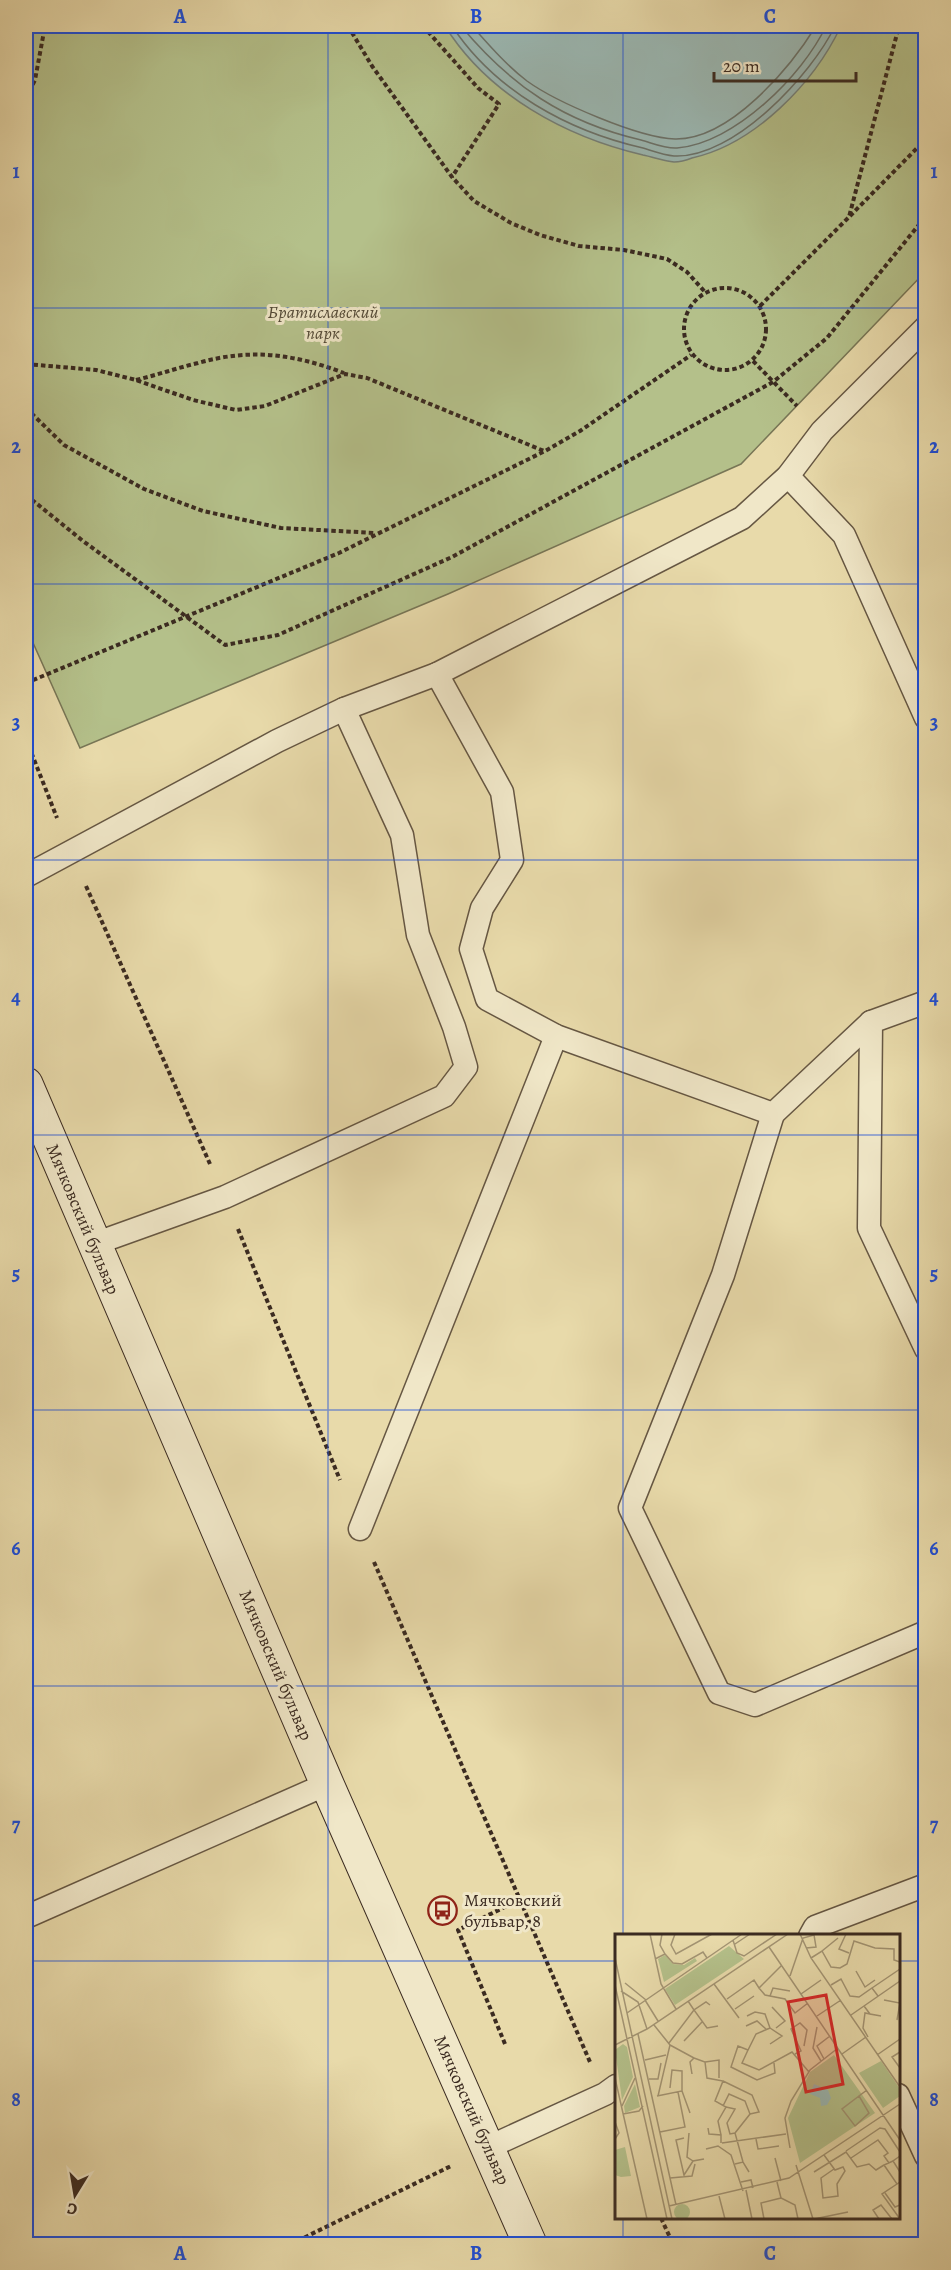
<svg xmlns="http://www.w3.org/2000/svg" width="951" height="2270" font-family="Alegreya,serif">
	<style>
		.green { fill: #b4c08a; stroke: #787656; stroke-width: 1.5 }
		.water { fill: #9bb8b3; stroke: #758079; stroke-width: 1.5 }
		.lines { fill: none; stroke-linecap: round; stroke-linejoin: round }
		.shore { stroke: #6b726a; stroke-width: 1.5 }
		.lane-casing { stroke: #665743; stroke-width: 25 }
		.secondary-casing { stroke: #3b2b21; stroke-width: 35 }
		.path { stroke: #3b2b21; stroke-width: 4; stroke-dasharray: 4.5 3; stroke-linecap: butt }
		.lane { stroke: #f0e7c8; stroke-width: 22 }
		.secondary { stroke: #f0e7c8; stroke-width: 33 }
		.grid { fill: none; stroke: #1d4ed8; stroke-width: 1.5; stroke-opacity: 0.55 }
		.labels { text-anchor: middle; stroke-width: 6; stroke-linejoin: round; paint-order: stroke }
		.park-label { font-size: 18px; font-style: italic; fill: #534936; stroke: #f0e7c8 }
		.street-label { font-size: 18px; fill: #3b2b21; stroke: #f0e7c8 }
		.poi-label { font-size: 18px; fill: #3b2b21; stroke: #f0e7c8; text-anchor: start }
		.inset-road { fill: none; stroke: #a39473; stroke-width: 1.5 }
		.view { fill: #d62828; fill-opacity: 0.15; stroke: #d62828; stroke-width: 3 }
		.inset-edge { fill: none; stroke: #3b2b21; stroke-width: 3 }
		.neatline { fill: none; stroke: #1d4ed8; stroke-width: 2 }
		.grid-label { font-size: 20px; text-anchor: middle; font-weight: bold; fill: #1d4ed8 }
	</style>
	<rect width="100%" height="100%" fill="#e8daaa"/>
	<filter id="stains"><feTurbulence type="fractalNoise" baseFrequency=".00333" numOctaves="4"/><feColorMatrix values="0 0 0 0 .2 0 0 0 0 .09 0 0 0 0 .02 0 0 0 .5 -.17"/></filter>
	<radialGradient id="worn" r=".72"><stop offset=".6" stop-color="#630" stop-opacity="0"/><stop offset="1" stop-color="#630" stop-opacity=".3"/></radialGradient>
	<path class="green" d="M 26,26 L 925,26 L 925,272 L 741,464 L 448,594 L 80,748 L 26,627 Z"/>
	<path class="water" d="M 445,26 L 841,26 C 814,83 755,144 692,158 C 687,160 680,162 674,162 C 664,161 653,157 643,155 C 566,137 488,95 445,26 Z"/>
	<g class="lines">
		<g class="shore">
			<path d="M 452,26 C 495,91 568,131 643,148 C 653,151 664,155 674,156 C 734,159 812,74 835,26"/>
			<path d="M 461,26 C 511,86 564,122 641,140 C 652,143 666,149 677,148 C 734,144 803,75 826,26"/>
			<path d="M 472,26 C 489,45 506,65 527,81 C 556,102 639,138 675,139 C 730,140 790,68 816,26"/>
		</g>
		<defs>
			<g id="lane">
				<path d="M 788,476 L 844,535 L 926,718"/>
				<path d="M 437,674 L 502,792 L 512,860 L 482,908 L 471,949 L 487,999 L 556,1036 L 773,1114 L 871,1022"/>
				<path d="M 26,876 L 277,741 L 344,709 L 437,674 L 742,518 L 788,476 L 822,431 L 926,327"/>
				<path d="M 926,1002 L 871,1022 L 869,1228 L 926,1349"/>
				<path d="M 773,1114 L 723,1275 L 630,1508 L 719,1693 L 755,1705 L 926,1632"/>
				<path d="M 94,1244 L 225,1197 L 444,1096 L 466,1067 L 454,1027 L 418,935 L 402,835 L 344,709"/>
				<path d="M 360,1529 L 556,1036"/>
				<path d="M 26,1917 L 327,1784"/>
				<path d="M 810,1936 L 815,1927 L 926,1885"/>
				<path d="M 898,2095 L 926,2156"/>
				<path d="M 489,2147 L 605,2094 L 616,2086"/>
			</g>
			<path id="secondary" d="M 26,1084 L 327,1784 L 530,2244"/>
		</defs>
		<use href="#lane" class="lane-casing"/>
		<use href="#secondary" class="secondary-casing"/>
		<g class="path">
			<path d="M 348,26 L 372,66 L 452,177 L 474,201 L 511,223 L 540,235 L 579,246 L 624,250 L 667,259 L 687,272 L 705,292"/>
			<path d="M 423,26 L 478,88 L 499,104 L 452,177"/>
			<path d="M 26,28 L 29,26"/>
			<path d="M 26,98 L 35,80 L 45,26"/>
			<path d="M 850,216 L 926,139"/>
			<circle cx="725" cy="329" r="41"/>
			<path d="M 760,306 L 849,217 L 899,26"/>
			<path d="M 753,361 L 797,406"/>
			<path d="M 26,364 L 96,370 L 136,380 L 193,400 L 236,410 L 265,406 L 345,374 L 367,378 L 544,451"/>
			<path d="M 136,380 C 157,375 177,368 198,363 C 251,348 294,354 344,373"/>
			<path d="M 26,408 L 64,445 L 144,489 L 203,511 L 281,528 L 375,533"/>
			<path d="M 26,495 L 83,541 L 225,645 L 278,635 L 452,557 L 773,382 L 827,338 L 926,216"/>
			<path d="M 26,683 L 339,553 L 545,451 L 580,431 L 691,355"/>
			<path d="M 26,739 L 57,818"/>
			<path d="M 86,886 L 210,1164"/>
			<path d="M 238,1229 L 340,1480"/>
			<path d="M 374,1562 L 590,2062"/>
			<path d="M 505,2044 L 458,1930 L 519,1900"/>
			<path d="M 661,2218 L 673,2244"/>
			<path d="M 291,2244 L 451,2166"/>
		</g>
		<use href="#lane" class="lane"/>
		<use href="#secondary" class="secondary"/>
	</g>
	<path class="grid" d="M 328,26 L 328,2244M 623,26 L 623,1936M 26,308 L 926,308M 26,584 L 926,584M 26,860 L 926,860M 26,1135 L 926,1135M 26,1410 L 926,1410M 26,1686 L 926,1686M 26,1961 L 616,1961M 898,1961 L 926,1961M 623,2218 L 623,2244"/>
	<defs>
		<symbol id="bus-ring" viewBox="-11 -11 22 22"><circle r="9.5" fill="#f0e7c8" stroke="#8f2418" stroke-width="1.5"/><path d="M-5-6H5V4H4V6H2V4H-2V6H-4V4H-5ZM-3.5-4V0h7V-4ZM-3.5 1.2v1.5H-2V1.2ZM2 1.2v1.5H3.5V1.2Z" fill="#8f2418"/></symbol>
	</defs>
	<g fill-rule="evenodd">
		<use href="#bus-ring" x="426" y="1894" width="33" height="33"/>
	</g>
	<g class="labels">
		<g class="park-label">
			<text x="323" y="318">Братиславский<tspan x="323" dy="21">парк</tspan></text>
		</g>
		<g class="street-label">
			<text transform="translate(83 1219) rotate(67)" y="6">Мячковский бульвар</text>
			<text transform="translate(276 1665) rotate(67)" y="6">Мячковский бульвар</text>
			<text transform="translate(472 2110) rotate(66)" y="6">Мячковский бульвар</text>
		</g>
		<g class="poi-label">
			<text x="464" y="1906">Мячковский<tspan x="464" dy="21">бульвар, 8</tspan></text>
		</g>
	</g>
	<g transform="translate(615 1934)">
		<rect width="285" height="285" fill="#e8daaa"/>
		<path d="M 114,12 L 129,25 L 60,71 L 50,55 ZM 50,21 L 58,30 L 69,31 L 80,24 L 82,27 L 49,48 L 43,25 ZM 8,110 L 12,113 L 18,143 L 7,166 L 0,116 ZM 219,121 L 260,179 L 185,229 L 173,184 L 195,138 ZM 266,127 L 285,155 L 285,162 L 268,174 L 244,139 ZM 20,150 L 25,173 L 10,179 L 9,172 ZM 10,213 L 16,242 L 6,243 L 0,241 L 0,216 ZM59 278a8 8 0 1 1 16 0a8 8 0 1 1-16 0Z" fill="#b4c08a"/>
		<path d="M 199,150 L 213,156 L 216,164 L 212,171 L 206,172 L 205,164 L 195,160 Z" fill="#9bb8b3"/>
		<path class="inset-road" d="M 35,0 L 46,50 L 61,75M 47,0 L 45,11 L 50,20M 60,0 L 56,11 L 61,20 L 97,0M 185,0 L 196,24 L 285,153M 231,0 L 224,15 L 234,19M 118,6 L 122,19 L 129,22 L 162,0M 120,10 L 135,0M 154,13 L 285,206M 207,17 L 223,4M 0,24 L 57,285M 196,24 L 207,17 L 216,33 L 225,34 L 232,30 L 239,7 L 260,14 L 279,15 L 279,26 L 285,28M 40,25 L 50,20 L 58,29 L 67,30 L 88,18 L 92,24M 241,37 L 250,53 L 260,46M 175,42 L 188,4 L 199,1 L 201,13 L 191,14M 10,49 L 31,66M 99,50 L 124,84M 0,51 L 52,285M 216,51 L 226,45 L 235,62 L 244,63 L 257,54 L 263,62M 144,54 L 150,61 L 170,65 L 180,79 L 193,69M 257,54 L 285,35M 6,57 L 23,68 L 32,95M 186,60 L 206,46M 155,62 L 158,54 L 175,57M 112,65 L 139,46 L 144,54 L 167,31M 30,66 L 43,87M 269,66 L 285,69 L 282,86M 95,71 L 91,68 L 79,76 L 92,94 L 103,92M 249,72 L 255,80 L 266,82M 157,73 L 170,87 L 161,94M 120,75 L 139,62M 12,79 L 127,0M 236,81 L 285,47M 132,82 L 140,78 L 150,80 L 155,94 L 141,100 L 133,116 L 123,112 L 116,133 L 142,146 L 160,139 L 159,129M 202,82 L 226,66M 39,91 L 55,111 L 43,162M 131,92 L 142,87 L 151,95M 202,93 L 198,114 L 206,127M 23,100 L 61,271M 253,103 L 248,94 L 250,79 L 255,80M 69,107 L 87,88M 54,109 L 79,76 L 73,67M 155,110 L 167,102 L 155,94M 0,111 L 32,95 L 173,0M 55,111 L 79,124 L 75,128 L 77,140M 133,116 L 127,129 L 144,136 L 177,118 L 194,138M 285,118 L 277,123 L 285,134M 180,120 L 186,117 L 176,95 L 185,89 L 192,96 L 189,112M 227,120 L 251,103M 262,121 L 285,105M 79,124 L 90,128 L 92,144 L 108,147 L 100,167 L 111,173 L 103,187 L 106,201M 209,125 L 202,112 L 215,102M 30,126 L 51,121M 90,128 L 104,126 L 104,144M 0,144 L 32,285M 34,145 L 43,145 L 46,129M 108,147 L 137,161 L 144,178 L 135,180M 67,157 L 75,179M 42,162 L 67,157 L 67,137 L 57,136 L 55,154M 244,162 L 227,175 L 240,192 L 254,179 L 244,162 L 252,156M 7,172 L 20,144M 108,172 L 114,160 L 130,167 L 135,180 L 120,199 L 128,228M 111,173 L 120,175 L 112,189 L 115,200 L 120,199M 8,180 L 24,177 L 28,172M 0,188 L 4,199 L 0,205M 93,194 L 94,200 L 106,201 L 106,209M 45,198 L 70,193 L 63,158M 74,199 L 72,223 L 78,227M 69,204 L 61,206 L 69,241 L 78,227 L 89,225M 141,205 L 143,215 L 164,212M 107,209 L 171,200M 175,214 L 170,184 L 176,167 L 195,136 L 223,114M 91,215 L 103,212 L 116,221 L 128,257M 231,217 L 265,194 L 270,195 L 285,218M 209,221 L 220,236 L 228,233 L 230,237 L 222,250 L 223,262 L 208,264 L 206,244 L 219,235M 285,222 L 278,227 L 285,238M 160,224 L 166,247M 236,224 L 263,206 L 273,219 L 269,222 L 274,229M 278,227 L 269,231 L 282,250 L 285,248M 120,230 L 128,228 L 134,238M 181,231 L 198,285M 199,238 L 231,218 L 242,233 L 254,230 L 261,236 L 269,231M 55,244 L 77,242 L 80,230M 126,248 L 136,246 L 138,254M 162,248 L 166,264 L 180,271 L 183,285M 282,250 L 267,260 L 285,285M 131,256 L 137,285M 270,259 L 280,273 L 285,271M 104,262 L 110,285M 54,272 L 174,244 L 285,170M 149,285 L 146,269 L 166,264M 199,285 L 233,278M 264,285 L 258,276 L 266,271 L 277,285"/>
		<path class="view" d="M 211,61 L 228,150 L 191,158 L 173,68 Z"/>
		<rect width="285" height="285" class="inset-edge"/>
	</g>
	<rect width="951" height="2270" fill="none" stroke="#e8daaa" stroke-width="66"/>
	<g transform="translate(75 2195) rotate(191)" stroke="#f0e7c8" stroke-width="4.5" paint-order="stroke">
	<path d="M0-4.5L10 22L0 15L-10 22Z" fill="#3b2b21"/>
	<text y="-9" font-size="16" font-weight="bold" text-anchor="middle" fill="#3b2b21">С</text>
	</g>
	<path d="M714 72v9h142v-9" fill="none" stroke="#3b2b21" stroke-width="3"/>
	<text x="723" y="72" font-size="18" fill="#3b2b21" stroke="#f0e7c8" stroke-width="4.5" paint-order="stroke">20 m</text>
	<rect x="33" y="33" width="885" height="2204" class="neatline"/>
	<g class="grid-label">
		<text x="180" y="23">A</text>
		<text x="476" y="23">B</text>
		<text x="770" y="23">C</text>
		<text x="16" y="178">1</text>
		<text x="934" y="178">1</text>
		<text x="16" y="453">2</text>
		<text x="934" y="453">2</text>
		<text x="16" y="729">3</text>
		<text x="934" y="729">3</text>
		<text x="16" y="1004">4</text>
		<text x="934" y="1004">4</text>
		<text x="16" y="1280">5</text>
		<text x="934" y="1280">5</text>
		<text x="16" y="1555">6</text>
		<text x="934" y="1555">6</text>
		<text x="16" y="1831">7</text>
		<text x="934" y="1831">7</text>
		<text x="16" y="2106">8</text>
		<text x="934" y="2106">8</text>
		<text x="180" y="2260">A</text>
		<text x="476" y="2260">B</text>
		<text x="770" y="2260">C</text>
	</g>
	<rect width="100%" height="100%" filter="url(#stains)"/>
	<rect width="100%" height="100%" fill="url(#worn)"/>
</svg>
